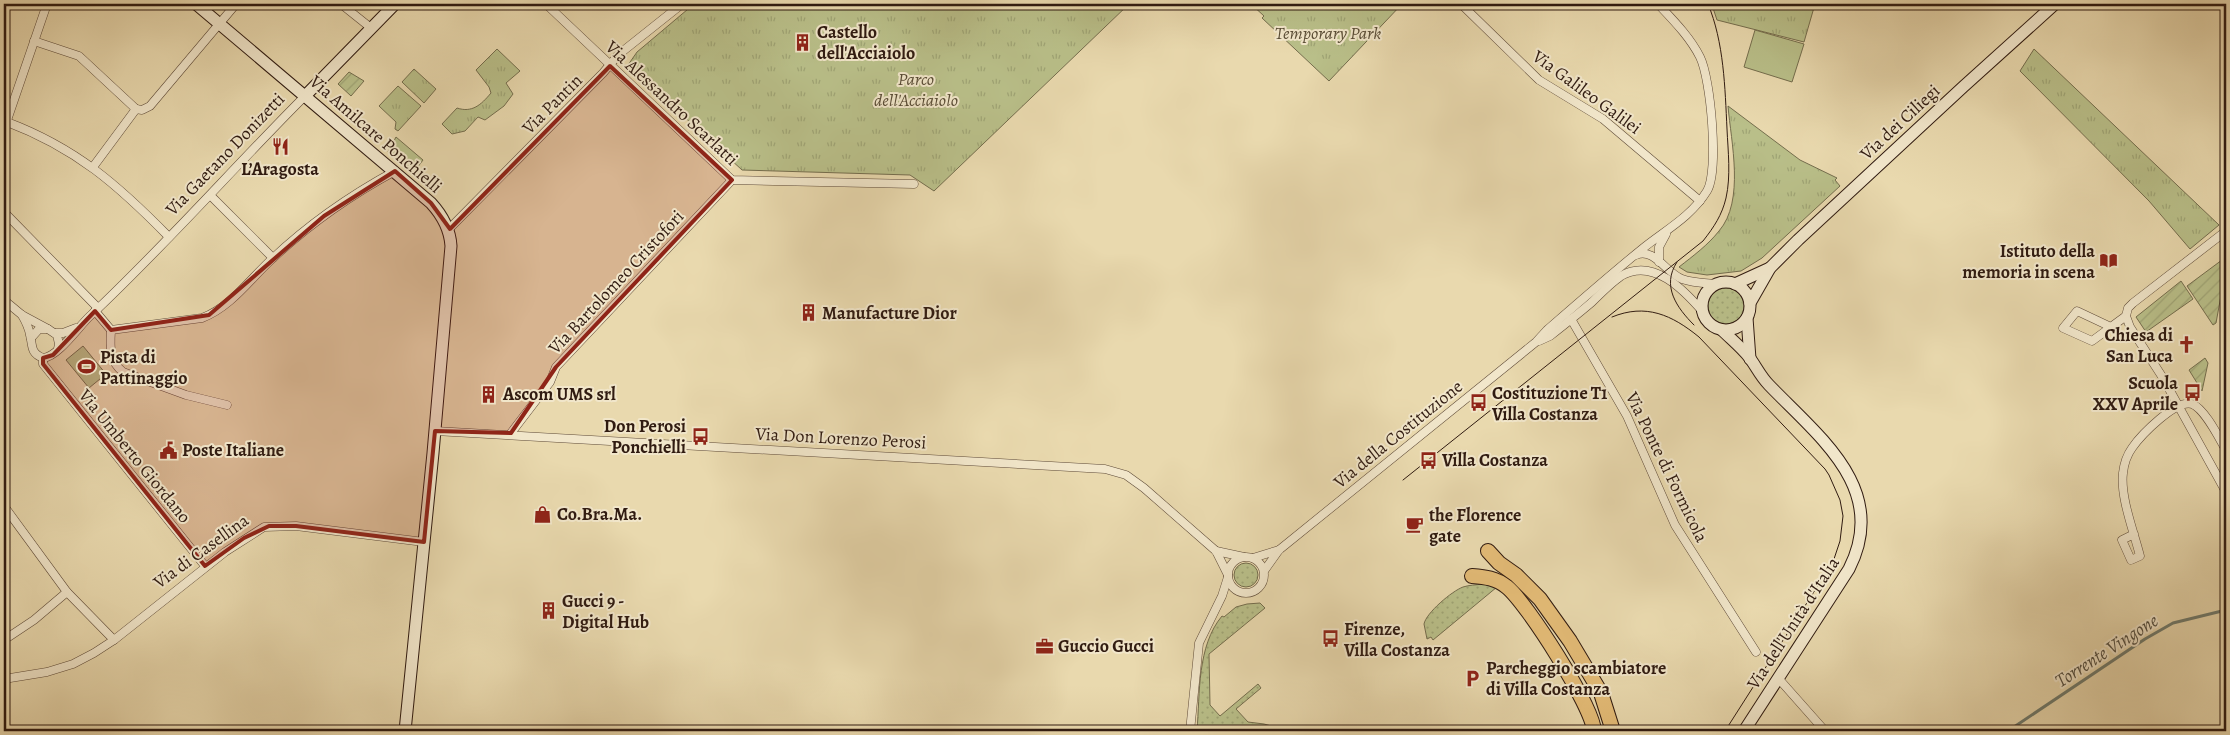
<svg xmlns="http://www.w3.org/2000/svg" width="2230" height="735" font-family="Alegreya,serif">
	<style>
		.grass { fill: url(#grass-dots); stroke: #746d4d }
		.park { fill: url(#park-tufts); stroke: #746d4d }
		.garden { fill: url(#garden-furrows); stroke: #746d4d }
		.pitch { fill: #b9bf89; stroke: #746d4d }
		.lines { fill: none; stroke-linecap: round; stroke-linejoin: round }
		.stream { stroke: #6e7a6d; stroke-width: 3 }
		.street-casing { stroke: #5e4a38; stroke-width: 9 }
		.secondary-casing { stroke: #301b11; stroke-width: 13 }
		.highway-casing { stroke: #301b11; stroke-width: 16 }
		.street { stroke: #f1e6ca; stroke-width: 8 }
		.secondary { stroke: #f1e6ca; stroke-width: 11 }
		.highway { stroke: #e4bc77; stroke-width: 14 }
		.tram { stroke: #301b11; stroke-width: 1 }
		.marked { fill: #8f2418; fill-opacity: 0.2; stroke: #8f2418; stroke-width: 4; stroke-linejoin: round }
		.labels { text-anchor: middle; stroke-width: 4; stroke-linejoin: round; paint-order: stroke }
		.poi-label { font-size: 18px; font-weight: bold; fill: #301b11; stroke: #f1e6ca; text-anchor: start }
		.park-label { font-size: 18px; font-style: italic; fill: #594c35; stroke: #f1e6ca }
		.street-label { font-size: 18px; fill: #301b11; stroke: #f1e6ca }
		.water-label { font-size: 19px; font-style: italic; fill: #4f4b3f; stroke: #f1e6ca }
	</style>
	<defs>
		<pattern id="grass-dots" width="8" height="8" patternUnits="userSpaceOnUse" patternTransform="scale(1.25)"><rect width="8" height="8" fill="#b9bf89"/><path d="M2 2h.1M6 6h.1" fill="none" stroke="#9fa475" stroke-width="1.8" stroke-linecap="round"/></pattern>
		<pattern id="park-tufts" width="24" height="20" patternUnits="userSpaceOnUse" patternTransform="scale(1.25)"><rect width="24" height="20" fill="#b9bf89"/><path d="M3 7l-1-3M5 7V3M7 7l1-3M15 17l-1-3M17 17v-4M19 17l1-3" fill="none" stroke="#9fa475"/></pattern>
		<pattern id="garden-furrows" width="10" height="10" patternUnits="userSpaceOnUse" patternTransform="scale(1.25)"><rect width="10" height="10" fill="#b9bf89"/><path d="M-1 1l2-2M0 10L10 0M9 11l2-2" fill="none" stroke="#9fa475"/></pattern>
	</defs>
	<rect width="100%" height="100%" fill="#e9d9ae"/>
	<filter id="stains"><feTurbulence type="fractalNoise" baseFrequency=".004" numOctaves="4"/><feColorMatrix values="0 0 0 0 .2 0 0 0 0 .09 0 0 0 0 .02 0 0 0 .5 -.17"/></filter>
	<radialGradient id="worn" r=".72"><stop offset=".6" stop-color="#630" stop-opacity="0"/><stop offset="1" stop-color="#630" stop-opacity=".3"/></radialGradient>
	<g class="grass">
		<circle cx="1726" cy="306" r="18"/>
		<circle cx="1246" cy="575" r="12"/>
		<path d="M 1483,584 L 1497,587 L 1433,640 L 1431,637 L 1427,639 L 1424,624 C 1426,613 1452,591 1463,587 C 1469,585 1476,585 1483,584 Z"/>
		<path d="M 1260,603 L 1265,608 L 1209,654 L 1210,705 L 1220,716 L 1258,684 L 1261,688 L 1236,709 L 1248,722 L 1264,724 L 1275,727 L 1277,725 L 1283,731 L 1197,731 C 1200,693 1197,646 1222,616 L 1224,617 L 1236,607 L 1247,604 Z"/>
	</g>
	<g class="park">
		<path d="M 694,4 L 1129,4 L 934,191 L 910,175 L 742,170 L 628,65 L 637,52 Z"/>
		<path d="M 1251,4 L 1402,4 L 1329,81 L 1262,18 L 1264,16 Z"/>
		<path d="M 1714,4 L 1815,4 L 1804,42 L 1717,20 L 1712,5 Z"/>
		<path d="M 497,49 L 520,71 L 506,83 L 513,94 L 504,106 L 485,120 L 478,117 L 465,131 L 452,134 L 442,124 L 457,108 C 472,113 481,105 491,93 L 489,87 L 476,70 Z"/>
		<path d="M 2034,49 L 2219,225 L 2190,249 L 2149,201 L 2020,71 Z"/>
		<path d="M 414,69 L 436,89 L 424,103 L 402,82 Z"/>
		<path d="M 398,86 L 421,106 L 398,131 L 395,129 L 396,122 L 379,106 Z"/>
		<path d="M 1728,106 L 1800,160 L 1837,178 L 1835,180 L 1840,186 L 1762,258 L 1741,271 L 1707,275 L 1687,272 L 1679,267 C 1693,256 1708,245 1719,231 C 1745,201 1731,142 1728,106 Z"/>
		<path d="M 396,137 L 423,160 L 414,172 L 411,171 L 388,152 Z"/>
	</g>
	<g class="garden">
		<path d="M 349,72 L 364,81 L 351,96 L 338,84 Z"/>
		<path d="M 2226,257 L 2226,268 L 2216,323 L 2213,325 L 2187,286 Z"/>
		<path d="M 2181,281 L 2193,299 L 2146,332 L 2136,317 Z"/>
		<path d="M 2205,358 L 2208,363 L 2202,391 L 2189,370 Z"/>
	</g>
	<g class="pitch">
		<path d="M 1755,30 L 1804,44 L 1792,82 L 1744,67 Z"/>
		<path d="M 83,346 L 106,374 L 89,388 L 66,360 Z"/>
	</g>
	<g class="lines">
		<path class="stream" d="M 2008,731 L 2145,639 L 2173,623 L 2226,610"/>
		<defs>
			<g id="street">
				<path d="M 341,4 L 371,28"/>
				<path d="M 546,4 L 732,180 L 914,184"/>
				<path d="M 1461,4 L 1539,80 L 1603,119 L 1700,201"/>
				<path d="M 34,41 L 79,56 L 136,109"/>
				<path d="M 136,109 L 142,110 L 150,106 L 236,4"/>
				<path d="M 7,122 C 76,148 118,185 169,237"/>
				<path d="M 4,129 L 47,4"/>
				<path d="M 93,167 L 136,109"/>
				<path d="M 211,196 L 273,258"/>
				<path d="M 4,212 L 98,308"/>
				<path d="M 448,230 L 603,73 L 618,55 L 682,4"/>
				<path d="M 1636,255 C 1654,247 1666,273 1682,279 C 1693,283 1705,283 1717,284"/>
				<path d="M 1659,262 L 1659,247 L 1666,234"/>
				<path d="M 4,300 L 22,315 L 48,329"/>
				<path d="M 95,311 L 111,330 L 202,318 C 231,307 250,279 272,259 C 308,225 351,195 395,171"/>
				<path d="M 2077,311 L 2111,327 L 2092,341 L 2063,328 Z"/>
				<path d="M 22,315 C 26,322 29,328 30,335 C 33,346 30,353 43,358 C 58,357 79,326 90,316 C 165,246 233,168 305,96"/>
				<path d="M 2126,316 L 2130,327 L 2163,378 L 2226,492"/>
				<path d="M 1571,319 L 1627,416 L 1675,525 L 1756,652"/>
				<path d="M 2111,327 L 2126,316 L 2128,308 L 2133,303 L 2226,231"/>
				<path d="M 111,330 C 110,347 109,361 123,372 L 186,395 L 227,405"/>
				<path d="M 55,333 L 63,333 L 76,328"/>
				<path d="M 31,338 L 39,329 L 48,329 L 57,335 L 59,344 L 58,349"/>
				<path d="M 1539,341 L 1550,336 C 1564,325 1578,314 1592,302 C 1601,293 1611,283 1621,276 C 1653,257 1684,290 1703,312"/>
				<path d="M 43,358 L 43,364 L 205,566"/>
				<path d="M 435,431 L 1105,469 L 1126,475 L 1144,488 L 1216,551 L 1228,575"/>
				<path d="M 511,433 L 550,382 L 556,367 L 732,180"/>
				<path d="M 4,506 L 67,592 L 114,640"/>
				<path d="M 2134,534 L 2122,540 L 2131,560 L 2140,556 C 2134,532 2120,497 2123,473 C 2124,464 2127,455 2132,448 C 2141,435 2176,399 2192,404 C 2205,409 2219,438 2226,450"/>
				<path d="M 1216,551 L 1244,557"/>
				<circle cx="1246" cy="575" r="18"/>
				<path d="M 1253,558 L 1279,550"/>
				<path d="M 1264,571 L 1279,550 L 1536,342 L 1547,330 C 1578,303 1610,275 1642,249 C 1664,231 1691,217 1707,191 C 1719,171 1711,79 1700,57 C 1690,37 1673,20 1658,4"/>
				<path d="M 4,640 L 34,620 L 67,592"/>
				<path d="M 1778,678 L 1825,731"/>
				<path d="M 4,679 L 47,672 L 73,664 L 94,653 L 114,640 L 225,552 L 264,527 L 296,526 L 424,542"/>
				<path d="M 1190,731 L 1199,643 L 1222,596 L 1228,577"/>
			</g>
			<g id="secondary">
				<path d="M 196,4 L 431,203 C 442,215 450,229 451,246 L 433,453 L 405,731"/>
				<path d="M 305,96 L 395,4"/>
				<circle cx="1726" cy="306" r="24"/>
				<path d="M 1735,284 L 1770,268"/>
				<path d="M 1750,303 L 1770,268 L 1798,240 L 1963,87 L 2055,4"/>
				<path d="M 1747,318 L 1750,359"/>
				<path d="M 1722,330 C 1731,339 1741,347 1749,357 C 1756,366 1760,376 1769,385 C 1819,437 1890,489 1849,569 L 1744,731"/>
			</g>
			<g id="highway">
				<path d="M 1488,551 L 1499,563 L 1516,575 L 1540,599 L 1570,641 L 1601,693 L 1613,731"/>
				<path d="M 1472,576 C 1485,577 1496,578 1507,587 C 1527,603 1593,707 1594,731"/>
			</g>
		</defs>
		<use href="#street" class="street-casing"/>
		<use href="#secondary" class="secondary-casing"/>
		<use href="#highway" class="highway-casing"/>
		<use href="#street" class="street"/>
		<use href="#secondary" class="secondary"/>
		<use href="#highway" class="highway"/>
		<g class="tram">
			<path d="M 1677,262 C 1661,286 1677,308 1694,325"/>
			<path d="M 1612,317 C 1646,303 1672,315 1699,337 L 1825,469 L 1829,475 L 1840,500 L 1843,516 L 1840,541 L 1833,562 L 1725,731"/>
			<path d="M 1403,480 L 1703,241 C 1714,227 1722,215 1726,198 C 1731,176 1728,151 1727,129 C 1725,88 1724,42 1708,4"/>
		</g>
	</g>
	<path class="marked" d="M 610,66 L 732,180 L 556,367 L 511,433 L 435,431 L 424,542 L 296,526 L 269,526 L 244,538 L 205,566 L 43,364 L 43,358 L 53,355 L 95,311 L 111,330 L 209,315 L 324,216 L 395,171 L 431,203 L 450,229 Z"/>
	<defs>
		<symbol id="building-bare" viewBox="-9 -9 18 18"><path d="M-4-6H4V6H1V3H-1V6H-4ZM-2.5-4.3h1.7v1.8h-1.7ZM.8-4.3h1.7v1.8H.8ZM-2.5-1h1.7V.8h-1.7ZM.8-1h1.7V.8H.8Z" fill="#8f2418" stroke="#f1e6ca" stroke-width="2.5" paint-order="stroke"/></symbol>
		<symbol id="restaurant-bare" viewBox="-9 -9 18 18"><path d="M-5-6h1v4h1v-4h1v4h1v-4h1v5L-1.5 .5V6h-2V.5L-5-1ZM5-6V6H3V1.5H1.5Q1.5-4 5-6Z" fill="#8f2418" stroke="#f1e6ca" stroke-width="2.5" paint-order="stroke"/></symbol>
		<symbol id="library-bare" viewBox="-9 -9 18 18"><path d="M-6-4Q-3-5.5-.7-3.5V5Q-3 3-6 4ZM6-4Q3-5.5 .7-3.5V5Q3 3 6 4Z" fill="#8f2418" stroke="#f1e6ca" stroke-width="2.5" paint-order="stroke"/></symbol>
		<symbol id="church-bare" viewBox="-9 -9 18 18"><path d="M-1.2-6h2.4v3.5h3.3v2.4h-3.3V6h-2.4V-.1h-3.3v-2.4h3.3Z" fill="#8f2418" stroke="#f1e6ca" stroke-width="2.5" paint-order="stroke"/></symbol>
		<symbol id="stadium-bare" viewBox="-9 -9 18 18"><path d="M0-5a6.5 5 0 1 0 0 10a6.5 5 0 1 0 0-10ZM-3.5-1.8h7v3.6h-7Z" fill="#8f2418" stroke="#f1e6ca" stroke-width="2.5" paint-order="stroke"/></symbol>
		<symbol id="bus-bare" viewBox="-9 -9 18 18"><path d="M-5-6H5V4H4V6H2V4H-2V6H-4V4H-5ZM-3.5-4V0h7V-4ZM-3.5 1.2v1.5H-2V1.2ZM2 1.2v1.5H3.5V1.2Z" fill="#8f2418" stroke="#f1e6ca" stroke-width="2.5" paint-order="stroke"/></symbol>
		<symbol id="civic-bare" viewBox="-9 -9 18 18"><path d="M-.6-6.5H3V-4.5H.6V-3L4-1V1h2V6H-6V1h2V-1L-.6-3ZM-1.2 2.5V6h2.4V2.5Z" fill="#8f2418" stroke="#f1e6ca" stroke-width="2.5" paint-order="stroke"/></symbol>
		<symbol id="shop-bare" viewBox="-9 -9 18 18"><path d="M-5-2.5h2.3a2.7 3.5 0 0 1 5.4 0H5L5.5 6h-11ZM-1.5-2.5h3a1.5 2.3 0 0 0-3 0Z" fill="#8f2418" stroke="#f1e6ca" stroke-width="2.5" paint-order="stroke"/></symbol>
		<symbol id="cafe-bare" viewBox="-9 -9 18 18"><path d="M-5.5-4.5H6V0H3Q3 3.5 0 3.5H-2.5Q-5.5 3.5-5.5 0ZM3-3.2v2h1.7v-2ZM-6 4.5H4V6H-6Z" fill="#8f2418" stroke="#f1e6ca" stroke-width="2.5" paint-order="stroke"/></symbol>
		<symbol id="office-bare" viewBox="-9 -9 18 18"><path d="M-6-3h4V-5.5h4V-3h4V5H-6ZM-1-4.5V-3h2v-1.5ZM-6 0V1H6V0Z" fill="#8f2418" stroke="#f1e6ca" stroke-width="2.5" paint-order="stroke"/></symbol>
		<symbol id="parking-bare" viewBox="-9 -9 18 18"><path d="M-3.5-5.5H1a3.5 3.5 0 0 1 0 7H-1V5.5H-3.5ZM-1-3.4V-.6H.8a1.4 1.4 0 0 0 0-2.8Z" fill="#8f2418" stroke="#f1e6ca" stroke-width="2.5" paint-order="stroke"/></symbol>
	</defs>
	<g fill-rule="evenodd">
		<use href="#building-bare" x="790" y="30" width="25" height="25"/>
		<use href="#restaurant-bare" x="268" y="134" width="25" height="25"/>
		<use href="#library-bare" x="2096" y="248" width="25" height="25"/>
		<use href="#building-bare" x="796" y="300" width="25" height="25"/>
		<use href="#church-bare" x="2174" y="332" width="25" height="25"/>
		<use href="#stadium-bare" x="74" y="354" width="25" height="25"/>
		<use href="#bus-bare" x="2180" y="380" width="25" height="25"/>
		<use href="#building-bare" x="476" y="382" width="25" height="25"/>
		<use href="#bus-bare" x="1466" y="390" width="25" height="25"/>
		<use href="#bus-bare" x="688" y="424" width="25" height="25"/>
		<use href="#civic-bare" x="156" y="438" width="25" height="25"/>
		<use href="#bus-bare" x="1416" y="448" width="25" height="25"/>
		<use href="#shop-bare" x="530" y="502" width="25" height="25"/>
		<use href="#cafe-bare" x="1402" y="512" width="25" height="25"/>
		<use href="#building-bare" x="536" y="598" width="25" height="25"/>
		<use href="#bus-bare" x="1318" y="626" width="25" height="25"/>
		<use href="#office-bare" x="1032" y="634" width="25" height="25"/>
		<use href="#parking-bare" x="1460" y="666" width="25" height="25"/>
	</g>
	<g class="labels">
		<g class="poi-label">
			<text x="817" y="38">Castello<tspan x="817" dy="21">dell'Acciaiolo</tspan></text>
			<text x="280" y="175" text-anchor="middle">L’Aragosta</text>
			<text x="2095" y="257" text-anchor="end">Istituto della<tspan x="2095" dy="21">memoria in scena</tspan></text>
			<text x="822" y="319">Manufacture Dior</text>
			<text x="2173" y="341" text-anchor="end">Chiesa di<tspan x="2173" dy="21">San Luca</tspan></text>
			<text x="100" y="363">Pista di<tspan x="100" dy="21">Pattinaggio</tspan></text>
			<text x="2178" y="389" text-anchor="end">Scuola<tspan x="2178" dy="21">XXV Aprile</tspan></text>
			<text x="1492" y="399">Costituzione T1<tspan x="1492" dy="21">Villa Costanza</tspan></text>
			<text x="503" y="400">Ascom UMS srl</text>
			<text x="686" y="432" text-anchor="end">Don Perosi<tspan x="686" dy="21">Ponchielli</tspan></text>
			<text x="182" y="456">Poste Italiane</text>
			<text x="1442" y="466">Villa Costanza</text>
			<text x="557" y="520">Co.Bra.Ma.</text>
			<text x="1429" y="521">the Florence<tspan x="1429" dy="21">gate</tspan></text>
			<text x="562" y="607">Gucci 9 -<tspan x="562" dy="21">Digital Hub</tspan></text>
			<text x="1344" y="635">Firenze,<tspan x="1344" dy="21">Villa Costanza</tspan></text>
			<text x="1058" y="652">Guccio Gucci</text>
			<text x="1486" y="674">Parcheggio scambiatore<tspan x="1486" dy="21">di Villa Costanza</tspan></text>
		</g>
		<g class="park-label">
			<text x="1328" y="39">Temporary Park</text>
			<text x="916" y="85">Parco<tspan x="916" dy="21">dell'Acciaiolo</tspan></text>
		</g>
		<g class="street-label">
			<text transform="translate(1587 92) rotate(36)" y="6">Via Galileo Galilei</text>
			<text transform="translate(672 103) rotate(43)" y="6">Via Alessandro Scarlatti</text>
			<text transform="translate(552 104) rotate(-45)" y="6">Via Pantin</text>
			<text transform="translate(1900 122) rotate(-43)" y="6">Via dei Ciliegi</text>
			<text transform="translate(376 134) rotate(41)" y="6">Via Amilcare Ponchielli</text>
			<text transform="translate(225 154) rotate(-46)" y="6">Via Gaetano Donizetti</text>
			<text transform="translate(616 282) rotate(-47)" y="6">Via Bartolomeo Cristofori</text>
			<text transform="translate(1398 434) rotate(-39)" y="6">Via della Costituzione</text>
			<text transform="translate(841 438) rotate(3)" y="6">Via Don Lorenzo Perosi</text>
			<text transform="translate(135 456) rotate(51)" y="6">Via Umberto Giordano</text>
			<text transform="translate(1667 467) rotate(64)" y="6">Via Ponte di Formicola</text>
			<text transform="translate(201 551) rotate(-36)" y="6">Via di Casellina</text>
			<text transform="translate(1793 623) rotate(-57)" y="6">Via dell'Unità d'Italia</text>
		</g>
		<g class="water-label">
			<text transform="translate(2106 650) rotate(-33)" y="7">Torrente Vingone</text>
		</g>
	</g>
	<rect width="2230" height="735" fill="none" stroke="#e9d9ae" stroke-width="20"/>
	<rect x="5" y="5" width="2220" height="725" fill="none" stroke="#301b11" stroke-width="2.5"/>
	<rect x="10" y="10" width="2210" height="715" fill="none" stroke="#301b11"/>
	<rect width="100%" height="100%" filter="url(#stains)"/>
	<rect width="100%" height="100%" fill="url(#worn)"/>
</svg>
